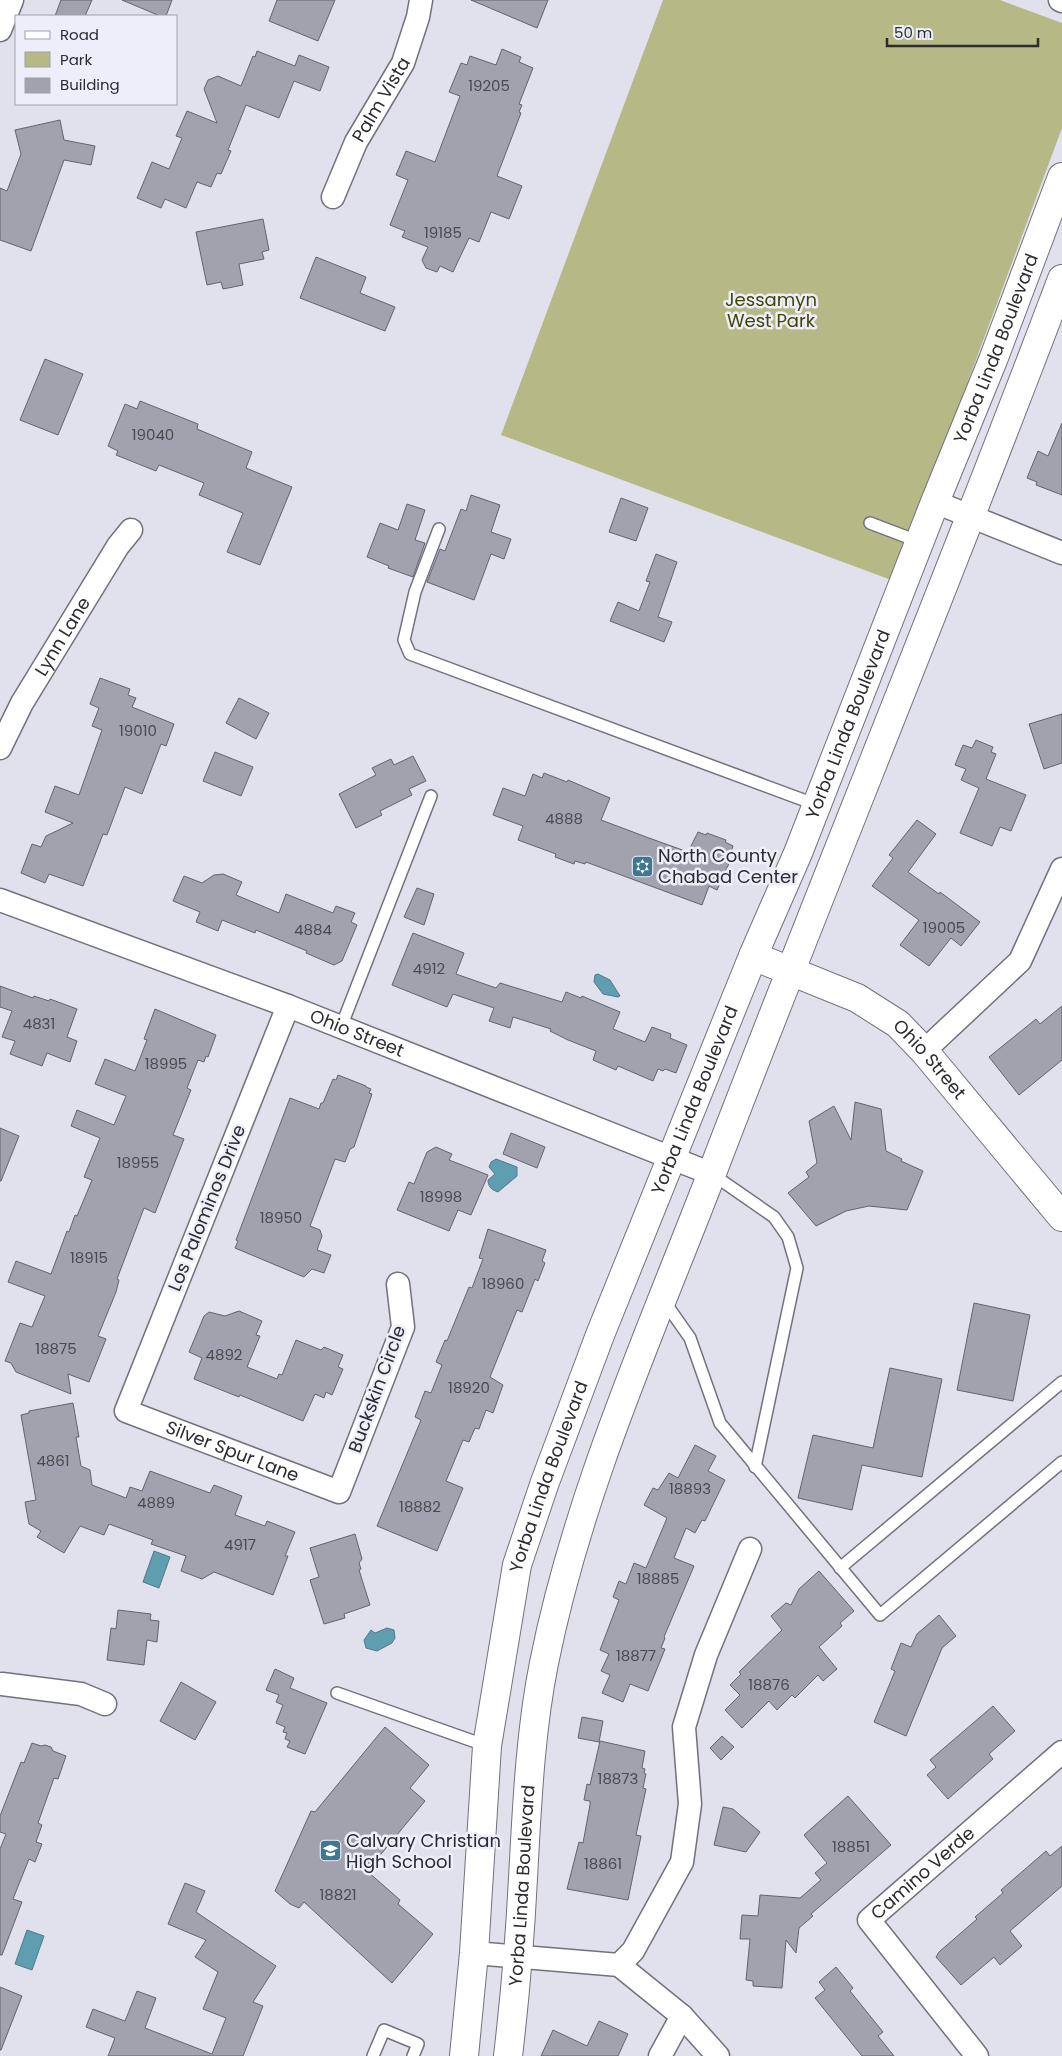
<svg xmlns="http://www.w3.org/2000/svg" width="1062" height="2056" font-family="Poppins,sans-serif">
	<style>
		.green { fill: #b6b986 }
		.water { fill: #5f9db0; stroke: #4f7b8a }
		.building { fill: #a1a2ad; stroke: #62636d }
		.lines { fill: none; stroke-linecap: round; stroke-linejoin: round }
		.service-casing { stroke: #72727d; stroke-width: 14 }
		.minor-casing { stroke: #72727d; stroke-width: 25 }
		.tertiary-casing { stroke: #72727d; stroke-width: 30 }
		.primary-casing { stroke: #72727d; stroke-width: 30 }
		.service { stroke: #fff; stroke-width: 11 }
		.minor { stroke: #fff; stroke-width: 22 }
		.tertiary { stroke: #fff; stroke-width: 28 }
		.primary { stroke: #fff; stroke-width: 28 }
		.labels { text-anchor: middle; stroke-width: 5; stroke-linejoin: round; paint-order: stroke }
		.number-label { font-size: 15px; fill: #484a4f }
		.street-label { font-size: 18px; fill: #2b2c30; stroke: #edeefa }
		.park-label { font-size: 18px; fill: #434402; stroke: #edeefa }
		.poi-label { font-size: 18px; fill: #2b2c30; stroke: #edeefa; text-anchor: start }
	</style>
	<rect width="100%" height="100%" fill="#e0e1ec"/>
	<path class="green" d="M 663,0 L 1000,0 L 1062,23 L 1062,128 L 894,581 L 501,435 Z"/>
	<g class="water">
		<path d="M 598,974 L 610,980 L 620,996 L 618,997 L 603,994 L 594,982 L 595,975 Z"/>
		<path d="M 496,1159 L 517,1167 L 517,1176 L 498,1192 C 492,1190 488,1187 488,1180 L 495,1174 L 489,1167 L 491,1162 Z"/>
		<path d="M 154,1551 L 170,1557 L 159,1588 L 143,1582 Z"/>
		<path d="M 387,1628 L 394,1630 L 395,1638 L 392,1643 L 377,1651 L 366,1648 L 364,1640 L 371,1630 L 375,1633 Z"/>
		<path d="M 27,1930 L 44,1936 L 32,1970 L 15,1964 Z"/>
	</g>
	<g class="building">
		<path d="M 61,0 L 92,0 L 85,16 L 55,16 Z"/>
		<path d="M 122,0 L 172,0 L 166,16 L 160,16 Z"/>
		<path d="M 277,0 L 335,0 L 318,41 L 269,21 Z"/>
		<path d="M 471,0 L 548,0 L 537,28 Z"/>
		<path d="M 502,49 L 521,57 L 519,62 L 533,68 L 519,104 L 522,105 L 519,112 L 521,113 L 497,176 L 522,186 L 509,219 L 491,212 L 479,242 L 469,238 L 453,272 L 440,266 L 437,272 L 426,268 L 422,260 L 428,247 L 402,237 L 405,231 L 390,225 L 408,180 L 396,175 L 406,151 L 435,162 L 460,96 L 449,92 L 461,63 L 467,65 L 470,56 L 496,65 Z"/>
		<path d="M 257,51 L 295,66 L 299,55 L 329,67 L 320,91 L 294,81 L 279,118 L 246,105 L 228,150 L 231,151 L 221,174 L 217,173 L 211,187 L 197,182 L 186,208 L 165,199 L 161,208 L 137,198 L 152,162 L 169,169 L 182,138 L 176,136 L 187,111 L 217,123 L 204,89 L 208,80 L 218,76 L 241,86 L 253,56 L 255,57 Z"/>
		<path d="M 60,120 L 64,140 L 95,146 L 91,165 L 64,160 L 31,251 L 0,240 L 0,188 L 7,191 L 21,154 L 15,130 Z"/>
		<path d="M 263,219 L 269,250 L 262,252 L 264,259 L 239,264 L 243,285 L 223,289 L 221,282 L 207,285 L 196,232 Z"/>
		<path d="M 316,257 L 366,277 L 360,293 L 395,307 L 385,331 L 300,298 Z"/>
		<path d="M 45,359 L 83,374 L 58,435 L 20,420 Z"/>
		<path d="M 140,401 L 198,424 L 197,429 L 252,452 L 246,468 L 292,487 L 260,565 L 227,552 L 243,513 L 199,495 L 204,483 L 159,465 L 156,471 L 116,455 L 118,451 L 108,446 L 125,404 L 137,409 Z"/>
		<path d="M 1062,423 L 1062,495 L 1036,485 L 1037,482 L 1027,478 L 1038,451 L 1048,456 Z"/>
		<path d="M 471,495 L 500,505 L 491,532 L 511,539 L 504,559 L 491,554 L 474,600 L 427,582 L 440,549 L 445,551 L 461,509 L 466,511 Z"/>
		<path d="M 621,498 L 648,508 L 636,541 L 609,532 Z"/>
		<path d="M 407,504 L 425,510 L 415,540 L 425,543 L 413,577 L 388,568 L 389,566 L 367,557 L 380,523 L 398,530 Z"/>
		<path d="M 656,554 L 677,562 L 658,617 L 672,622 L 664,642 L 610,621 L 618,602 L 639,611 L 650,582 L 646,581 Z"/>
		<path d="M 100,678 L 130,689 L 128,695 L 136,698 L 132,707 L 174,724 L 166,746 L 161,744 L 142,794 L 125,787 L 107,835 L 103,834 L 83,886 L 49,874 L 45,883 L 21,873 L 32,844 L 41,847 L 46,836 L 73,823 L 45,812 L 55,786 L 79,795 L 102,730 L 92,726 L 99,708 L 90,704 Z"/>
		<path d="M 239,698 L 269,713 L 256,739 L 226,723 Z"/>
		<path d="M 1062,714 L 1062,763 L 1044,769 L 1029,724 Z"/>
		<path d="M 976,740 L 993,747 L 991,752 L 996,754 L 986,779 L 1026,795 L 1011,831 L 1000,827 L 992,846 L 960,833 L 979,788 L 961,780 L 966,769 L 955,765 L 963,745 L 972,748 Z"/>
		<path d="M 215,752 L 253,767 L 241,796 L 203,781 Z"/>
		<path d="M 413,756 L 426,781 L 409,789 L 412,795 L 380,811 L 382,815 L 356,828 L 339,794 L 376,775 L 372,768 L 391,759 L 394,765 Z"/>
		<path d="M 544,773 L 567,782 L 568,780 L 610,798 L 601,820 L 649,838 L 688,852 L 698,832 L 706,835 L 707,833 L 726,840 L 725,842 L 733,846 L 729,858 L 731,859 L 717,890 L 709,886 L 702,905 L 586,862 L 585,864 L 575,861 L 574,864 L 555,857 L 556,854 L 518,840 L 523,826 L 493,815 L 503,788 L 525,796 L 533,774 L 542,778 Z"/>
		<path d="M 917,820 L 936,834 L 908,872 L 939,894 L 940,892 L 980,922 L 961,946 L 951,938 L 929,966 L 900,945 L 919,920 L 872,886 L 893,858 L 889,855 Z"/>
		<path d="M 223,874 L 242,882 L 236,895 L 279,913 L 286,894 L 333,913 L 336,906 L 355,913 L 351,922 L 357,925 L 342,961 L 334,965 L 306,953 L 307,951 L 256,930 L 255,933 L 222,920 L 218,931 L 196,922 L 200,912 L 173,901 L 184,876 L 202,883 L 214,875 Z"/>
		<path d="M 417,888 L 434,894 L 424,925 L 404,917 Z"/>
		<path d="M 413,933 L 464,953 L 456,974 L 496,988 L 500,983 L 562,1002 L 566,992 L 581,998 L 582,996 L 620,1012 L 613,1029 L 645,1042 L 652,1027 L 671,1034 L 670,1038 L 687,1045 L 676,1073 L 665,1069 L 663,1071 L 658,1069 L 653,1081 L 618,1066 L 616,1070 L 593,1060 L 596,1051 L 568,1040 L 550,1031 L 551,1029 L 513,1017 L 510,1028 L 489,1021 L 494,1008 L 453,994 L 447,1007 L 392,985 Z"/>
		<path d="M 0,986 L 33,998 L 34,996 L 49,1001 L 50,999 L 77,1009 L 67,1037 L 77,1041 L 70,1062 L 47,1053 L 42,1066 L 10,1054 L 15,1041 L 2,1037 L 12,1011 L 0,1007 Z"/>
		<path d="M 1062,1006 L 1062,1060 L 1019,1095 L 989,1057 L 1036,1019 L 1040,1024 Z"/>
		<path d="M 155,1009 L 216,1035 L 208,1057 L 206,1056 L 204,1062 L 198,1060 L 187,1088 L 191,1090 L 173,1135 L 184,1139 L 155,1213 L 144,1208 L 117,1279 L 119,1280 L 116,1292 L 98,1336 L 106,1339 L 89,1382 L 68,1374 L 71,1394 L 16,1372 L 11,1363 L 5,1361 L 20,1323 L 32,1327 L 45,1296 L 8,1282 L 16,1261 L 51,1274 L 67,1231 L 69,1232 L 75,1215 L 77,1216 L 92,1180 L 84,1177 L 100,1138 L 71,1126 L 77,1110 L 114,1125 L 126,1096 L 95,1084 L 105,1059 L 135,1071 L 147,1040 L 144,1039 Z"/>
		<path d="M 338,1075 L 366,1086 L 366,1087 L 371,1089 L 369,1093 L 372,1094 L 354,1147 L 350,1149 L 345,1162 L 335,1159 L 310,1226 L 320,1230 L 322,1236 L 317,1250 L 331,1255 L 324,1273 L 312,1269 L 304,1277 L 235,1248 L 238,1241 L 236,1240 L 290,1098 L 319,1109 L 321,1103 L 323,1103 L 333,1079 L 336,1080 Z"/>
		<path d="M 855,1102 L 881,1109 L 886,1151 L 902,1159 L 901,1161 L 923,1171 L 907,1210 L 869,1206 L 846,1211 L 816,1226 L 788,1193 L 809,1177 L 806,1172 L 817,1163 L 809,1121 L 834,1106 L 851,1140 Z"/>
		<path d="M 0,1128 L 19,1136 L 1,1181 L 0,1181 Z"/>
		<path d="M 511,1133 L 545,1147 L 537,1168 L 503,1154 Z"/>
		<path d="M 436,1147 L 452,1154 L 449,1160 L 488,1175 L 471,1215 L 458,1210 L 449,1231 L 397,1210 L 409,1182 L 414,1184 L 427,1152 Z"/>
		<path d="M 488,1229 L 546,1250 L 542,1261 L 545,1263 L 538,1281 L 535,1279 L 522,1312 L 517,1310 L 490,1377 L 503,1385 L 493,1413 L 486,1410 L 479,1429 L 475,1428 L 469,1442 L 463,1440 L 446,1481 L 463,1488 L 437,1551 L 377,1526 L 421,1420 L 415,1417 L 425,1391 L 431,1393 L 442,1365 L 436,1362 L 445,1340 L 447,1341 L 469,1287 L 472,1288 L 483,1259 L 479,1258 Z"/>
		<path d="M 974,1303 L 1030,1315 L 1013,1401 L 957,1390 Z"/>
		<path d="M 239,1311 L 262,1321 L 256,1335 L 260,1336 L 247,1367 L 277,1379 L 279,1374 L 282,1375 L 296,1340 L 321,1350 L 324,1347 L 343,1355 L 338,1367 L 343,1369 L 332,1395 L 326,1392 L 324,1398 L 315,1394 L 303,1421 L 240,1395 L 239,1397 L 194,1379 L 202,1358 L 189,1352 L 204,1316 L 209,1312 L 225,1316 Z"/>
		<path d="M 890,1368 L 942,1379 L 922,1477 L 862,1465 L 852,1510 L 798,1498 L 813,1435 L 873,1448 Z"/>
		<path d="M 73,1403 L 79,1437 L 76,1437 L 81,1466 L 90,1470 L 92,1485 L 126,1498 L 130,1487 L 142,1491 L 150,1471 L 210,1493 L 214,1485 L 242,1496 L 235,1515 L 265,1526 L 267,1521 L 295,1532 L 285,1556 L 288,1556 L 273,1595 L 214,1572 L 202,1579 L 181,1571 L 186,1556 L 151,1544 L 153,1540 L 109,1524 L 104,1535 L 80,1526 L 64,1553 L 37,1537 L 41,1531 L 29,1524 L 25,1502 L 36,1500 L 21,1415 L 29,1413 L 29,1411 Z"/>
		<path d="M 695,1445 L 716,1456 L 708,1471 L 725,1480 L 705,1521 L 702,1520 L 695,1533 L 686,1528 L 674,1558 L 694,1566 L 664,1637 L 665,1638 L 661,1648 L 665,1649 L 648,1691 L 630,1684 L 623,1702 L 602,1693 L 610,1675 L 601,1671 L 609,1654 L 600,1650 L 619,1600 L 613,1597 L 619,1581 L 626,1584 L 634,1563 L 646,1568 L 667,1518 L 644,1505 L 653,1488 L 658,1490 L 669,1473 L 678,1478 Z"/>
		<path d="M 355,1534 L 362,1559 L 359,1563 L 361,1569 L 359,1570 L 370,1605 L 344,1614 L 345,1618 L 324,1624 L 310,1580 L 319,1577 L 310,1548 Z"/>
		<path d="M 819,1571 L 854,1611 L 840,1623 L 842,1626 L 819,1647 L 837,1669 L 823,1681 L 818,1675 L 795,1698 L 792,1695 L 777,1710 L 769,1701 L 742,1728 L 725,1710 L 740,1695 L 730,1685 L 741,1674 L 739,1672 L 782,1630 L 771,1616 L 786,1603 L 791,1605 L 799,1589 Z"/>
		<path d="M 118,1610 L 151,1614 L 150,1620 L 159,1621 L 157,1642 L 147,1640 L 144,1665 L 107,1660 L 111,1628 L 116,1629 Z"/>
		<path d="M 939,1615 L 956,1636 L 942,1648 L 906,1736 L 874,1722 L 895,1671 L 891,1669 L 901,1643 L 911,1647 L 917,1634 Z"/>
		<path d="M 275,1669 L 294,1678 L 290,1688 L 327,1703 L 305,1754 L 287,1747 L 290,1741 L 285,1739 L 287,1733 L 283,1732 L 285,1727 L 276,1723 L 283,1705 L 276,1702 L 279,1695 L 266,1690 Z"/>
		<path d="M 181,1682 L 216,1702 L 195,1740 L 160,1721 Z"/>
		<path d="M 993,1706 L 1015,1731 L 989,1754 L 993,1759 L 948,1799 L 927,1775 L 936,1767 L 930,1760 Z"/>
		<path d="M 582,1717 L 603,1721 L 599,1742 L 578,1738 Z"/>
		<path d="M 385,1727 L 429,1765 L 410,1788 L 425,1801 L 367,1871 L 400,1900 L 398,1904 L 433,1934 L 392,1983 L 304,1902 L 299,1908 L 290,1904 L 275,1891 L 311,1811 L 315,1812 Z"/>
		<path d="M 722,1736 L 734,1747 L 721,1760 L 710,1748 Z"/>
		<path d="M 600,1741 L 645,1751 L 642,1768 L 645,1769 L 644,1773 L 646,1774 L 643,1788 L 646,1789 L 636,1835 L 641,1836 L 628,1900 L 567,1889 L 579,1842 L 583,1843 L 590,1805 L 590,1801 L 584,1800 L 587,1784 L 590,1785 Z"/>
		<path d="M 32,1743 L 41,1746 L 45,1745 L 51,1747 L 53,1751 L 66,1756 L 58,1779 L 54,1778 L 38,1823 L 42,1825 L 36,1842 L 42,1844 L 35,1862 L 29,1859 L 13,1899 L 22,1902 L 2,1955 L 0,1955 L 0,1849 L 6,1834 L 0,1832 L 0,1816 L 21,1762 L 24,1763 Z"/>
		<path d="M 848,1796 L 891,1845 L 811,1914 L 813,1916 L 799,1928 L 796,1953 L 786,1940 L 782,1988 L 753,1986 L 753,1981 L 746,1980 L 750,1939 L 740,1939 L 742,1915 L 758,1916 L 760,1895 L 800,1898 L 821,1880 L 815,1873 L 827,1863 L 804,1835 Z"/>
		<path d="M 723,1807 L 733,1809 L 760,1832 L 746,1852 L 714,1845 Z"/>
		<path d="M 1062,1846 L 1062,1886 L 1010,1931 L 1022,1946 L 1000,1965 L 994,1957 L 961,1985 L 936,1957 L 939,1952 L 977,1919 L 975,1917 L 1003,1893 L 1001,1890 L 1046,1851 L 1050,1856 Z"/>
		<path d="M 185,1883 L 205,1891 L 196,1912 L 276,1966 L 253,2002 L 263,2006 L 243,2056 L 108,2056 L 115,2038 L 86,2027 L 93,2009 L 125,2021 L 137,1991 L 156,1998 L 145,2028 L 212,2054 L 226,2018 L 203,2009 L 218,1972 L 195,1957 L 206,1940 L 168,1924 Z"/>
		<path d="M 836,1967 L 853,1988 L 850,1991 L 883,2032 L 878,2036 L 894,2056 L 862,2056 L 815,1998 L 825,1990 L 819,1982 Z"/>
		<path d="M 0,1987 L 22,1996 L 1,2050 L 0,2050 Z"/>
		<path d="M 599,2021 L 628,2034 L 618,2056 L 541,2056 L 553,2030 L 587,2046 Z"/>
	</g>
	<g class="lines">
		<defs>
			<g id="service">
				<path d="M 870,523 L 920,542"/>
				<path d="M 439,529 L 415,592 L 404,640 L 410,654 L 817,805"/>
				<path d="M 341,1027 L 431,796"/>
				<path d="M 712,1174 L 774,1217 L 788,1237 L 797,1268 L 755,1467"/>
				<path d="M 664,1301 L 690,1338 L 720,1423 L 880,1615 L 1062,1462"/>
				<path d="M 840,1568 L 1062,1382"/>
				<path d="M 337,1693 L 487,1746"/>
				<path d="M 373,2056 L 384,2030 L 418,2044 L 413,2056"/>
			</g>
			<g id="minor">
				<path d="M 1060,0 L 1062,1"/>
				<path d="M 0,30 L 12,0"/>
				<path id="s1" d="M 333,197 L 356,142 L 403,63 L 418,17 L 421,0"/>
				<path d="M 935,502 L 1062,553"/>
				<path id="s2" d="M 0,748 L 22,703 L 118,546 L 131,530"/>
				<path id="s3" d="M 0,900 L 288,1006 L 712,1174"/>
				<path id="s4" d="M 288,1006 L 126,1411 L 339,1492 L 403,1327 L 398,1284"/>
				<path d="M 924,1051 L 1020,961 L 1062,869"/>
				<path d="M 2,1684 L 81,1694 L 105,1704"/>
				<path d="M 474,1953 L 619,1965 L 682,2016 L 718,2056"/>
				<path d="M 619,1965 L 633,1951 L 682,1862 L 690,1804 L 684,1727 L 706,1655 L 750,1549"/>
				<path d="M 660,2056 L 682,2016"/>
				<path id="s5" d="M 977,2056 L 869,1920 L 1062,1752"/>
			</g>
			<g id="tertiary">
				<path id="s6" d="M 753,956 L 857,998 L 898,1024 L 924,1051 L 1062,1217"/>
			</g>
			<g id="primary">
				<path id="s7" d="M 464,2056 L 474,1953 L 487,1746 L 517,1565 L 545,1482 L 600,1335 L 753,956 L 798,853 L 935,502 L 993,360 L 1062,177"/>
				<path id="s8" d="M 508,2056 C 515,1997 520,1937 523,1878 C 527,1806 530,1733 544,1663 C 578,1493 650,1334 712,1173 C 826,875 949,579 1062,279"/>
			</g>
		</defs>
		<use href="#service" class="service-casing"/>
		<use href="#minor" class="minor-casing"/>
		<use href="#tertiary" class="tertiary-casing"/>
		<use href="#primary" class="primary-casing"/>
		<use href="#service" class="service"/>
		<use href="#minor" class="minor"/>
		<use href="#tertiary" class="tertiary"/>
		<use href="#primary" class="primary"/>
	</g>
	<defs>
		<symbol id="synagogue-square" viewBox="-11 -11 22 22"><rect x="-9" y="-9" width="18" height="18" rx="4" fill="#3d7890" stroke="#edeefa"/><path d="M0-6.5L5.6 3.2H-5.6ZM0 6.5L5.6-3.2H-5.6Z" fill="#fff"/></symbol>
		<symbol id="school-square" viewBox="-11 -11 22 22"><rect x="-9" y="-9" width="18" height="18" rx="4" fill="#3d7890" stroke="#edeefa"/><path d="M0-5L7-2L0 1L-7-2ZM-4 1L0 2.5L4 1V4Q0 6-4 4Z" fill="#fff"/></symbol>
	</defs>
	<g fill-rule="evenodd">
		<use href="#synagogue-square" x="630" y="854" width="25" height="25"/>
		<use href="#school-square" x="318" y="1838" width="25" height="25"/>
	</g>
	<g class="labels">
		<g class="number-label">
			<text x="489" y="91">19205</text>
			<text x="443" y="238">19185</text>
			<text x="153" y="440">19040</text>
			<text x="138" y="736">19010</text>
			<text x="564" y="824">4888</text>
			<text x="944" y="933">19005</text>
			<text x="313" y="935">4884</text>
			<text x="429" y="974">4912</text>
			<text x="39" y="1029">4831</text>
			<text x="166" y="1069">18995</text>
			<text x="138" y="1168">18955</text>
			<text x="441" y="1202">18998</text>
			<text x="281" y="1223">18950</text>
			<text x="89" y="1263">18915</text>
			<text x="503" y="1289">18960</text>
			<text x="56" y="1354">18875</text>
			<text x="224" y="1360">4892</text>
			<text x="469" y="1393">18920</text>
			<text x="53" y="1466">4861</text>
			<text x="690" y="1494">18893</text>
			<text x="156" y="1508">4889</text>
			<text x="420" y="1512">18882</text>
			<text x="240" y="1550">4917</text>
			<text x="658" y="1584">18885</text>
			<text x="636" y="1661">18877</text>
			<text x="769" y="1690">18876</text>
			<text x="618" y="1784">18873</text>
			<text x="851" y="1852">18851</text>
			<text x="603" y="1869">18861</text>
			<text x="338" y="1900">18821</text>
		</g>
		<g class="street-label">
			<text dy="6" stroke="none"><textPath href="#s1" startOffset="109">Palm Vista</textPath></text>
			<text dy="6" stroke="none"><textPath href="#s7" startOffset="1802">Yorba Linda Boulevard</textPath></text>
			<text dy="6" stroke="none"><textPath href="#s2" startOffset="128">Lynn Lane</textPath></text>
			<text dy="6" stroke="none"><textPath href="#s7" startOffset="1398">Yorba Linda Boulevard</textPath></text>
			<text dy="6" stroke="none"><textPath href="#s3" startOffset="381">Ohio Street</textPath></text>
			<text dy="6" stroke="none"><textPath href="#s6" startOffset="208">Ohio Street</textPath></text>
			<text dy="6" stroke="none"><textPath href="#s7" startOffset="992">Yorba Linda Boulevard</textPath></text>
			<text transform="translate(207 1208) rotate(-68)" y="6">Los Palominos Drive</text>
			<text transform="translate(377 1389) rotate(-70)" y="6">Buckskin Circle</text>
			<text dy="6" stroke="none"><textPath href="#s4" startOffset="550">Silver Spur Lane</textPath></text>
			<text dy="6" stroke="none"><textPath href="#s7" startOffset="588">Yorba Linda Boulevard</textPath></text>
			<text dy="6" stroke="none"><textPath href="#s5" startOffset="245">Camino Verde</textPath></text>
			<text dy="6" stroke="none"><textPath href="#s8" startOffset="171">Yorba Linda Boulevard</textPath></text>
		</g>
		<g class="park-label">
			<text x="771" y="306">Jessamyn<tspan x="771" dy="21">West Park</tspan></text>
		</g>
		<g class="poi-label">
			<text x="658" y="862">North County<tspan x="658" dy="21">Chabad Center</tspan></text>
			<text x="346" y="1847">Calvary Christian<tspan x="346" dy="21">High School</tspan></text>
		</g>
	</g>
	<rect x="15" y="15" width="162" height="90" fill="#edeefa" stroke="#9fa0a9"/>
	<rect x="25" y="31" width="25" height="8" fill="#ffffff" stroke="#9fa0a9"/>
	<text x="60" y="40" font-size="15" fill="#2b2c30">Road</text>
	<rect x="25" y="52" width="25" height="15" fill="#b6b986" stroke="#9fa0a9"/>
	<text x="60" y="65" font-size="15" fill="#2b2c30">Park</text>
	<rect x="25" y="78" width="25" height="15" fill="#a1a2ad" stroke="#9fa0a9"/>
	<text x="60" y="90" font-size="15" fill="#2b2c30">Building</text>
	<path d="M887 38v8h151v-8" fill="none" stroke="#2b2c30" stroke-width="2.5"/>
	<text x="894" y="38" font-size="15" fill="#2b2c30" stroke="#edeefa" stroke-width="4" paint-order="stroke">50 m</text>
</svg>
